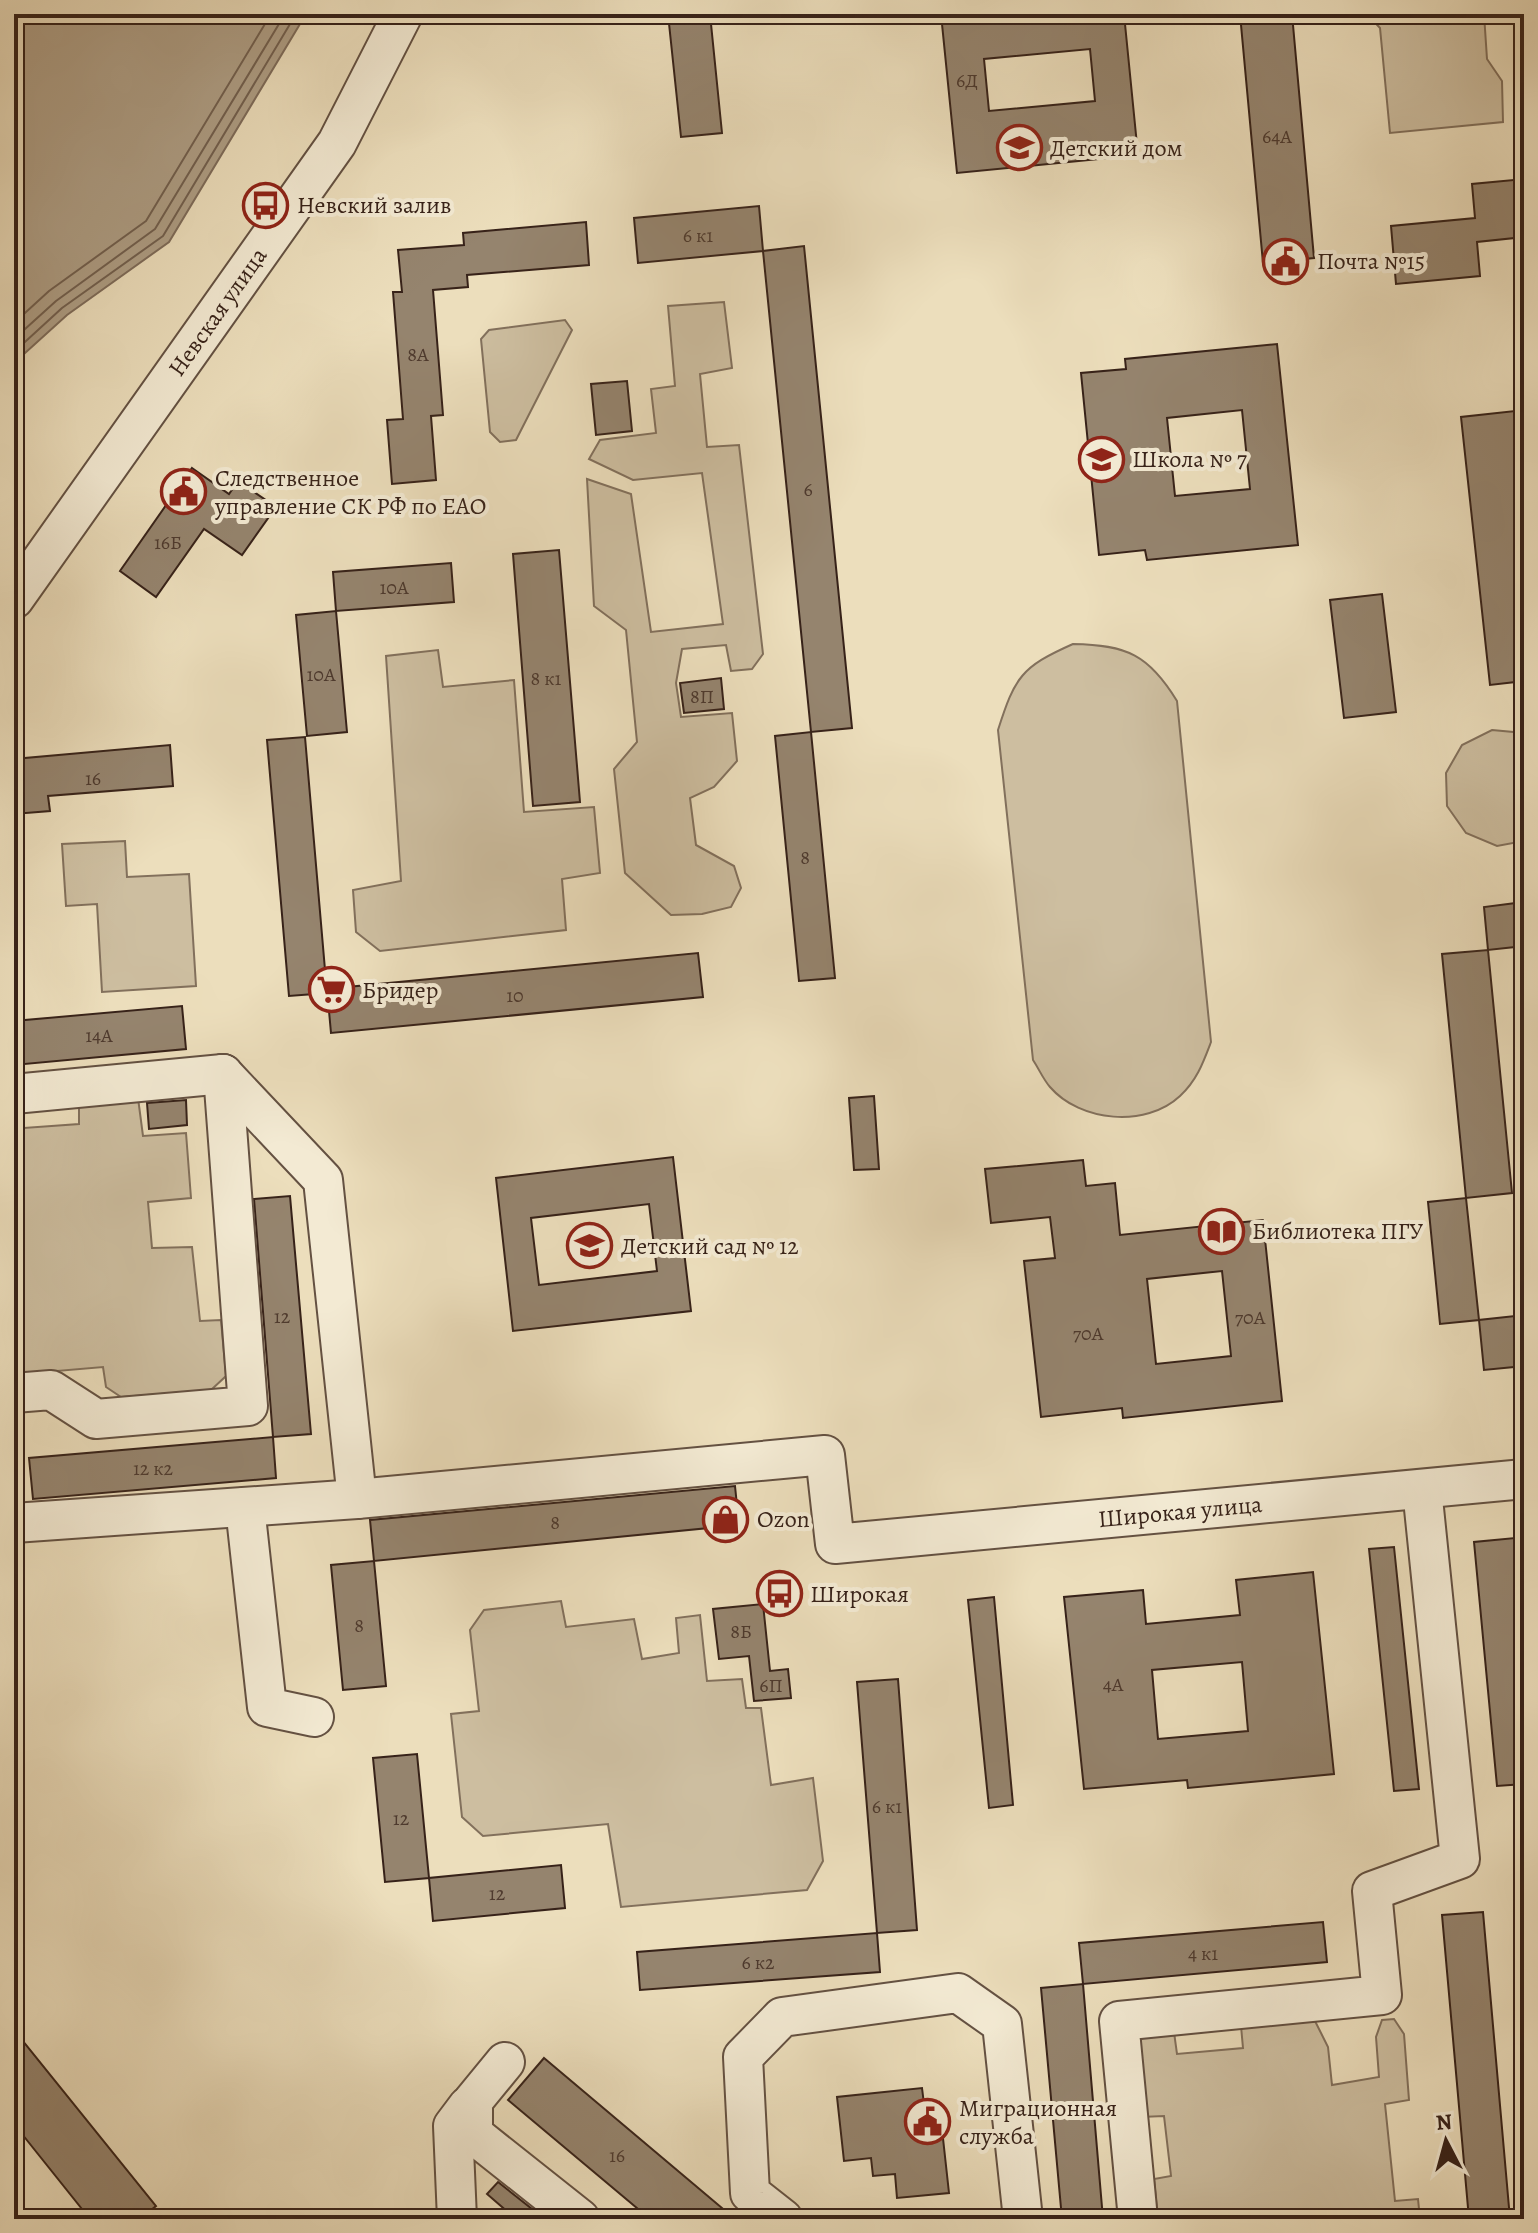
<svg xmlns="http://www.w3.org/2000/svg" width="1538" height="2233" font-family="Alegreya,serif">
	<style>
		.green { fill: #cdbea0; stroke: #82705c; stroke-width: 2 }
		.water { fill: #ae9e85; stroke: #7e6c5a; stroke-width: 2 }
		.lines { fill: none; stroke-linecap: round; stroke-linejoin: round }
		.shore { stroke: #72604f; stroke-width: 2 }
		.building { fill: #95846e; stroke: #372219; stroke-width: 2; fill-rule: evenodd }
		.minor-casing { stroke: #645142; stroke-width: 42 }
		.minor { stroke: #f3ead3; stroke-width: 38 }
		.labels { text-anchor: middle; stroke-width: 8; stroke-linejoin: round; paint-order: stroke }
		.number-label { font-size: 20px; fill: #4e3a2e }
		.poi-label { font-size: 24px; fill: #372219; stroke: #f3ead3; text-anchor: start }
		.street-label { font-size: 24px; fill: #372219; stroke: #f3ead3 }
	</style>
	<rect width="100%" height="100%" fill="#ecdebc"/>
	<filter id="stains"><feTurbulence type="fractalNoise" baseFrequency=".0025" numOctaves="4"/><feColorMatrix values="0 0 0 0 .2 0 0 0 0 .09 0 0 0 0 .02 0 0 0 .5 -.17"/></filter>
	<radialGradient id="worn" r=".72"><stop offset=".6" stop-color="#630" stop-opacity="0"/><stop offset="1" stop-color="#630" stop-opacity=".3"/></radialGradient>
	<g class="green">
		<path d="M 1367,14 L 1484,14 L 1487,59 L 1502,81 L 1503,122 L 1390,133 L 1380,28 Z"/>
		<path d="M 724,302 L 732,368 L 700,374 L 707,447 L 739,445 L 763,654 L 752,669 L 731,671 L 726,645 L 682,649 L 676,683 L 681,717 L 732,713 L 737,761 L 714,787 L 690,798 L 696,845 L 734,866 L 741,888 L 731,907 L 702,914 L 671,915 L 625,873 L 614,769 L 637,742 L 626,630 L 594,606 L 587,479 L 631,494 L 651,632 L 723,624 L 702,473 L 633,480 L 589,459 L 600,440 L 656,433 L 651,389 L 675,386 L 668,306 Z"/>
		<path d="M 565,320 L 572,330 L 516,440 L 500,442 L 490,432 L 481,339 L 489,330 Z"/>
		<path d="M 1073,644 C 1127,645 1149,655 1177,701 L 1211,1042 C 1203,1063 1197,1080 1180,1096 C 1146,1128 1080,1122 1050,1087 C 1043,1079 1039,1069 1033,1060 L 998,730 C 1015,677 1021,667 1073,644 Z"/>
		<path d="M 438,650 L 443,687 L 514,680 L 524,812 L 594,807 L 600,873 L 562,879 L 566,930 L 380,951 L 356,932 L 353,890 L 401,881 L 386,656 Z"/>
		<path d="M 1492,730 L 1524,733 L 1524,841 L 1497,846 L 1466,833 L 1447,806 L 1446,773 L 1462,745 Z"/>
		<path d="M 125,841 L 127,877 L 189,874 L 196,986 L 102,992 L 97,904 L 66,906 L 62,844 Z"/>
		<path d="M 138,1098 L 143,1136 L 186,1133 L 191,1198 L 148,1202 L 152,1248 L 192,1247 L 200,1321 L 221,1320 L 226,1376 L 211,1390 L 121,1397 L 106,1387 L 103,1367 L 22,1374 L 20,1352 L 14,1352 L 14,1106 L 21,1105 L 24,1128 L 79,1124 L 79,1101 Z"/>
		<path d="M 561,1601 L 566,1627 L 634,1619 L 642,1659 L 679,1653 L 676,1618 L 700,1615 L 707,1681 L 742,1679 L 746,1708 L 761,1708 L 771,1785 L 813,1778 L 823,1861 L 807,1890 L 621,1907 L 608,1824 L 483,1836 L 462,1817 L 451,1714 L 479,1711 L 470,1630 L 484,1610 Z"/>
		<path d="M 1394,2019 L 1404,2034 L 1409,2100 L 1385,2104 L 1395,2201 L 1418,2199 L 1420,2219 L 1158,2219 L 1154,2179 L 1171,2176 L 1164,2116 L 1141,2117 L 1135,2046 L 1146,2034 L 1174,2032 L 1177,2054 L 1243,2048 L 1241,2026 L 1315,2021 L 1328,2047 L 1332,2085 L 1379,2077 L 1376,2037 L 1382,2020 Z"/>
	</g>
	<path class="water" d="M 14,14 L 306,14 L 169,242 L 67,315 L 14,363 Z"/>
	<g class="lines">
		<g class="shore">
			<path d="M 14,323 L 49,291 L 146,221 L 271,14"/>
			<path d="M 14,339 L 56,301 L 155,229 L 285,14"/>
			<path d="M 14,352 L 62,308 L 163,236 L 296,14"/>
		</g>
	</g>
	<g class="building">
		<path d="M 668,14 L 710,14 L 722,133 L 681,137 Z"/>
		<path d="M 941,14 L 1124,14 L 1138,155 L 957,173 ZM 1090,49 L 1095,101 L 989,111 L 984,59 Z"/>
		<path d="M 1240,14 L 1292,14 L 1314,258 L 1263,263 Z"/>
		<path d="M 1524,179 L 1524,237 L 1477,242 L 1480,276 L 1396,284 L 1391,226 L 1475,218 L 1472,184 Z"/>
		<path d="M 759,206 L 763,251 L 638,263 L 634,218 Z"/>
		<path d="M 586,222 L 589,265 L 467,275 L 468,287 L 433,290 L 443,415 L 431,416 L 436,480 L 392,484 L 387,420 L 403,419 L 393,292 L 402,292 L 398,250 L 464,245 L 463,233 Z"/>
		<path d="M 804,246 L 852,728 L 811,732 L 763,251 Z"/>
		<path d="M 1277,344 L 1298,545 L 1147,560 L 1145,550 L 1099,555 L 1081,373 L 1126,369 L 1125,359 ZM 1242,410 L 1250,489 L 1175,496 L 1167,418 Z"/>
		<path d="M 627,381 L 632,431 L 596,435 L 591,384 Z"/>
		<path d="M 1524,410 L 1524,681 L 1490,685 L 1461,417 Z"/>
		<path d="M 192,468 L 229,494 L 238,481 L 276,507 L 242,555 L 204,529 L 156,597 L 120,571 Z"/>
		<path d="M 559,550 L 580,802 L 533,806 L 513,554 Z"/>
		<path d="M 451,563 L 454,602 L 336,611 L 333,572 Z"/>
		<path d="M 1382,594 L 1396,712 L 1344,718 L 1330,600 Z"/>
		<path d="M 336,611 L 347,732 L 307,736 L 296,615 Z"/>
		<path d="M 721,678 L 724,709 L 684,713 L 680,683 Z"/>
		<path d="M 811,732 L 835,978 L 799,981 L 775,736 Z"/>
		<path d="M 305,737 L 327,993 L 289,996 L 267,740 Z"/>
		<path d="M 170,745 L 173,786 L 48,796 L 50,811 L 14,814 L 14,759 Z"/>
		<path d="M 1524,902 L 1524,946 L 1488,950 L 1484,907 Z"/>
		<path d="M 1488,950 L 1512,1193 L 1466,1198 L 1442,954 Z"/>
		<path d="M 698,953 L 703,997 L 331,1033 L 327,989 Z"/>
		<path d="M 182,1006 L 186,1049 L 14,1065 L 14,1021 Z"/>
		<path d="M 874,1096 L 879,1169 L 854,1170 L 849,1098 Z"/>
		<path d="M 186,1100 L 187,1125 L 149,1129 L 147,1103 Z"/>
		<path d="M 673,1157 L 691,1311 L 513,1331 L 496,1178 ZM 649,1204 L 657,1271 L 539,1285 L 531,1218 Z"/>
		<path d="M 1083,1160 L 1086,1186 L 1115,1183 L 1120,1235 L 1263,1220 L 1282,1401 L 1123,1418 L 1122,1408 L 1041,1417 L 1024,1261 L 1055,1258 L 1050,1217 L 991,1223 L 985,1169 ZM 1222,1271 L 1231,1356 L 1156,1364 L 1147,1279 Z"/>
		<path d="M 290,1196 L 311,1434 L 273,1437 L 254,1199 Z"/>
		<path d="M 1466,1198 L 1479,1320 L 1440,1324 L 1428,1202 Z"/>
		<path d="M 1524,1315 L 1524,1366 L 1484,1370 L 1479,1320 Z"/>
		<path d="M 273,1437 L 276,1478 L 33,1499 L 29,1458 Z"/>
		<path d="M 735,1486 L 739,1525 L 374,1561 L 370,1520 Z"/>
		<path d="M 1515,1538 L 1524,1628 L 1524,1784 L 1497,1786 L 1474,1542 Z"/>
		<path d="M 1394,1547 L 1419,1789 L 1394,1791 L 1369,1549 Z"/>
		<path d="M 374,1561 L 386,1686 L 343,1690 L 331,1565 Z"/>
		<path d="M 1313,1572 L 1334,1774 L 1188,1788 L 1187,1780 L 1084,1789 L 1064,1597 L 1143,1590 L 1146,1624 L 1240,1615 L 1236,1580 ZM 1242,1662 L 1248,1731 L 1158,1739 L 1152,1670 Z"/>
		<path d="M 994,1597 L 1013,1805 L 989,1808 L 968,1600 Z"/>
		<path d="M 763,1604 L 770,1671 L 788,1669 L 791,1698 L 754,1701 L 749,1656 L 719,1659 L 713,1609 Z"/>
		<path d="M 898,1679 L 917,1930 L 877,1933 L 857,1682 Z"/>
		<path d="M 417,1754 L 429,1878 L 385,1882 L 373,1758 Z"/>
		<path d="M 561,1865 L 565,1908 L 433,1921 L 429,1878 Z"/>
		<path d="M 1483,1912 L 1510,2219 L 1469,2219 L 1442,1915 Z"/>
		<path d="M 1323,1922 L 1327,1962 L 1083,1984 L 1079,1943 Z"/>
		<path d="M 877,1933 L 880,1972 L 640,1990 L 637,1952 Z"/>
		<path d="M 1083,1984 L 1103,2219 L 1062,2219 L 1041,1988 Z"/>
		<path d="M 14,2030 L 156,2206 L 140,2219 L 90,2219 L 14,2124 Z"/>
		<path d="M 544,2058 L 735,2219 L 650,2219 L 508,2100 Z"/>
		<path d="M 922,2088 L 924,2104 L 939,2102 L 949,2193 L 897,2198 L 895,2174 L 873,2176 L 871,2158 L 844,2161 L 837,2097 Z"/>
		<path d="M 498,2182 L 537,2213 L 532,2219 L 516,2219 L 487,2194 Z"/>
	</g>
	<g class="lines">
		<defs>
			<g id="minor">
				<path id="s1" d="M 14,599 L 337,143 L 403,14"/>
				<path d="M 223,1074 L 323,1180 L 357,1499"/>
				<path d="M 14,1094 L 223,1074"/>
				<path d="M 14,1393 L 51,1390 L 96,1419 L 248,1406 L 223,1074"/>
				<path d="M 245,1507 L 267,1707 L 314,1717"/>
				<path id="s2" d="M 14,1523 L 357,1499 L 825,1455 L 835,1544 L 1524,1479"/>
				<path d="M 505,2062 L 473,2101 L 473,2134 L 580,2219"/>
				<path d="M 457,2219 L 453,2126 L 468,2106"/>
				<path d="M 783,2219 L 750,2193 L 743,2057 L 782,2017 L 958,1993 L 1002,2024 L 1023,2219"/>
				<path d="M 1138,2219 L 1119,2021 L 1382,1995 L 1372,1891 L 1460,1859 L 1422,1489"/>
			</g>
		</defs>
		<use href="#minor" class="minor-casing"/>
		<use href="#minor" class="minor"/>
	</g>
	<defs>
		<symbol id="school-ring" viewBox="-11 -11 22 22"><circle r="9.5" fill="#f3ead3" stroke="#8f2418" stroke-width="1.5"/><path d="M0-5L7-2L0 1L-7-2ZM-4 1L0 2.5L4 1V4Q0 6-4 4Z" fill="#8f2418"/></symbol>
		<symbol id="bus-ring" viewBox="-11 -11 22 22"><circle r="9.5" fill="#f3ead3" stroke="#8f2418" stroke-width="1.5"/><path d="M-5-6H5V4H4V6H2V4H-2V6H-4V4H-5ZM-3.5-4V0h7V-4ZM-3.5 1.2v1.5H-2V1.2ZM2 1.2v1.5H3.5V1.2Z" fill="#8f2418"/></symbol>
		<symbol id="civic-ring" viewBox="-11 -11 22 22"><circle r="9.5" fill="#f3ead3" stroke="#8f2418" stroke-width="1.5"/><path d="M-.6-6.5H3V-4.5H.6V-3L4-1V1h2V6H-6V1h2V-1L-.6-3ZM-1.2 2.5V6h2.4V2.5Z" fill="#8f2418"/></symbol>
		<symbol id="supermarket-ring" viewBox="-11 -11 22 22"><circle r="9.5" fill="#f3ead3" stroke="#8f2418" stroke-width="1.5"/><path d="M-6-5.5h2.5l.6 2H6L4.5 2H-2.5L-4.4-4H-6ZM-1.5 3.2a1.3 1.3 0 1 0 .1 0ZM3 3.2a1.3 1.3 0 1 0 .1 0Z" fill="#8f2418"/></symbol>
		<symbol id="library-ring" viewBox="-11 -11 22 22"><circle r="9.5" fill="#f3ead3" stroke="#8f2418" stroke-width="1.5"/><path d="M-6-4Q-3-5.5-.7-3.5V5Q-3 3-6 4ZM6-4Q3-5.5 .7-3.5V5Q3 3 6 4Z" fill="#8f2418"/></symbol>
		<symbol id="shop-ring" viewBox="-11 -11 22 22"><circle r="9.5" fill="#f3ead3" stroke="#8f2418" stroke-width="1.5"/><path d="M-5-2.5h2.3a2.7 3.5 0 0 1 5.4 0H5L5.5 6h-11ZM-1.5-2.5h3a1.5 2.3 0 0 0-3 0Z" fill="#8f2418"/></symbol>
	</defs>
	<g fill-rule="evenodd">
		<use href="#school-ring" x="994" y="122" width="51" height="51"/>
		<use href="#bus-ring" x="240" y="180" width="51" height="51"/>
		<use href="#civic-ring" x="1260" y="236" width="51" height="51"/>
		<use href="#school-ring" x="1076" y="434" width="51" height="51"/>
		<use href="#civic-ring" x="158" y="466" width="51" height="51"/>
		<use href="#supermarket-ring" x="306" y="964" width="51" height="51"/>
		<use href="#library-ring" x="1196" y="1206" width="51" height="51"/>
		<use href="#school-ring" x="564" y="1220" width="51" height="51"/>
		<use href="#shop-ring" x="700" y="1494" width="51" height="51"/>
		<use href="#bus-ring" x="754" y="1568" width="51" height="51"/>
		<use href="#civic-ring" x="902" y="2096" width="51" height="51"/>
	</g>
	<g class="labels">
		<g class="number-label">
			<text x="967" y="87">6Д</text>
			<text x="1277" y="143">64А</text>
			<text x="698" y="242">6 к1</text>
			<text x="418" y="361">8А</text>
			<text x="808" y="496">6</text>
			<text x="168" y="549">16Б</text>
			<text x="394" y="594">10А</text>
			<text x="321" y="681">10А</text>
			<text x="546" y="685">8 к1</text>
			<text x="702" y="703">8П</text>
			<text x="93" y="785">16</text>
			<text x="805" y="864">8</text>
			<text x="515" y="1002">10</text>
			<text x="99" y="1042">14А</text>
			<text x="282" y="1323">12</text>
			<text x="1250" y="1324">70А</text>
			<text x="1088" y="1340">70А</text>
			<text x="153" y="1475">12 к2</text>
			<text x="555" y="1529">8</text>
			<text x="359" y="1632">8</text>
			<text x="741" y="1638">8Б</text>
			<text x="1113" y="1691">4А</text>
			<text x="771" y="1692">6П</text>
			<text x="887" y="1813">6 к1</text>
			<text x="401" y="1825">12</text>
			<text x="497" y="1900">12</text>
			<text x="1203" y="1960">4 к1</text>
			<text x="758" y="1969">6 к2</text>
			<text x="617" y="2162">16</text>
		</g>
		<g class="poi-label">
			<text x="1050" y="156">Детский дом</text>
			<text x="297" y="213">Невский залив</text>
			<text x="1317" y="269">Почта №15</text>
			<text x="1132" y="467">Школа № 7</text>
			<text x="215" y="486">Следственное<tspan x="215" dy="28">управление СК РФ по ЕАО</tspan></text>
			<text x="362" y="998">Бридер</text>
			<text x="1252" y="1239">Библиотека ПГУ</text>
			<text x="621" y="1254">Детский сад № 12</text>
			<text x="757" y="1527">Ozon</text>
			<text x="810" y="1602">Широкая</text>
			<text x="959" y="2116">Миграционная<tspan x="959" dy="28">служба</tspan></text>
		</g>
		<g class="street-label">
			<text dy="8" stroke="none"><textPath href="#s1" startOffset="352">Невская улица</textPath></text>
			<text dy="8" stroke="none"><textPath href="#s2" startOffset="1250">Широкая улица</textPath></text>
		</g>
	</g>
	<rect width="1538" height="2233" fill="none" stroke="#ecdebc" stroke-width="48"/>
	<rect x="16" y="16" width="1506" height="2201" fill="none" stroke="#372219" stroke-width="4"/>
	<rect x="24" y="24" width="1490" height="2185" fill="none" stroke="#372219" stroke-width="2"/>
	<g transform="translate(1446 2141) rotate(354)" stroke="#f3ead3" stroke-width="6" paint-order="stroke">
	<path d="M0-6L14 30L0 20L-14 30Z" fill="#372219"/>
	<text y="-12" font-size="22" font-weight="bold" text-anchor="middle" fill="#372219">N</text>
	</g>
	<rect width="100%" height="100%" filter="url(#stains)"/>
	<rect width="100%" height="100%" fill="url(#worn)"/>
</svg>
